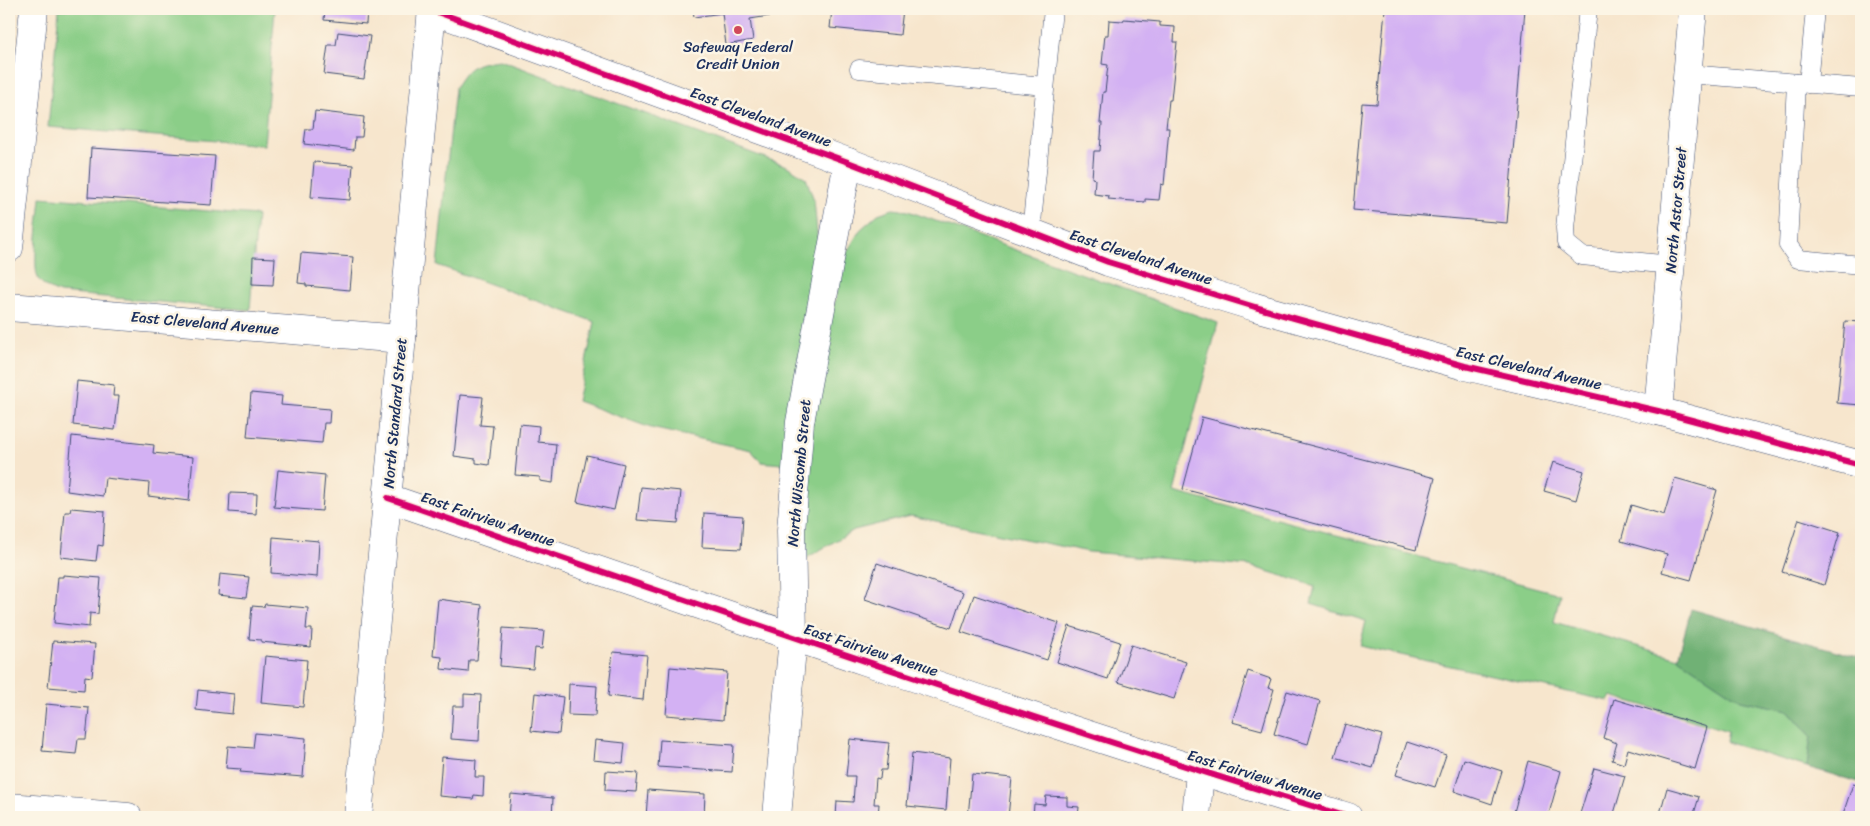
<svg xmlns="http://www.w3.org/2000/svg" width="1870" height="826" font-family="Sriracha,sans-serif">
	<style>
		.green { fill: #8bce88; stroke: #537e73 }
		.forest { fill: #70b174; stroke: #467069 }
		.building { fill: #d3b1f3 }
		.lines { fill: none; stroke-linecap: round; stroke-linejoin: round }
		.service-casing { stroke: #3c4a6f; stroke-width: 19 }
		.minor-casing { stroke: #3c4a6f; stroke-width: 29 }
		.service { stroke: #fff; stroke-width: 18 }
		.minor { stroke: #fff; stroke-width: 28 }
		.cycleway-casing { stroke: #fcf5e5; stroke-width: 9 }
		.cycleway { stroke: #d6006c; stroke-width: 6 }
		.poi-dot { fill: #d1495b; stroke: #fcf5e5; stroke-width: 2 }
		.labels { text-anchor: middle; stroke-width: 5; stroke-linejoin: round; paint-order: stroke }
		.poi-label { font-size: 15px; fill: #1b2f5e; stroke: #fcf5e5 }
		.street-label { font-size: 15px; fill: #1b2f5e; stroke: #fcf5e5 }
	</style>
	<rect width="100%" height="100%" fill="#fcf5e5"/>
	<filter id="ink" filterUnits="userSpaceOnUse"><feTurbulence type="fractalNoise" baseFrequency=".02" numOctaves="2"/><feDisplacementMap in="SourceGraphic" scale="10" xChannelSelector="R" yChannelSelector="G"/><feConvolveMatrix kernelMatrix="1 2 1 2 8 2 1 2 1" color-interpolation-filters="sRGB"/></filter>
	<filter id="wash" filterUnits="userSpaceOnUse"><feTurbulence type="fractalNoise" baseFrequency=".0096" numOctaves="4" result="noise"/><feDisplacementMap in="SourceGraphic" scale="20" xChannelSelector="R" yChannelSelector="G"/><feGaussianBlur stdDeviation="1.12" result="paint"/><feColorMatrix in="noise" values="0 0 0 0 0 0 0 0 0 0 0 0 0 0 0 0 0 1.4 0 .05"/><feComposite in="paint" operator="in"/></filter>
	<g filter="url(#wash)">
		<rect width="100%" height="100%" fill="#f7e6cd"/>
		<g class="green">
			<path d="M 59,9 L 275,9 L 264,145 L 48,127 Z"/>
			<path d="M 500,60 L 787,166 L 806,178 L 814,200 L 818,243 L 792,465 L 761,462 L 751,450 L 651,428 L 577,401 L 595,322 L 437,265 L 455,88 C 469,65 474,63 500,60 Z"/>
			<path d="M 41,197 L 257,215 L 250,310 L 60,293 C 52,290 42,286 38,278 C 32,265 40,213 41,197 Z"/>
			<path d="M 893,209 L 908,211 L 1218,323 L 1174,492 L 1560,594 L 1554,622 L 1678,658 L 1741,700 L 1788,710 L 1811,736 L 1807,767 L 1726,742 L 1728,731 L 1612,696 L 1609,701 L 1360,646 L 1366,621 L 1311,604 L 1315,586 L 1250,566 L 1089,552 L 911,516 L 854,530 L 803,560 L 797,555 L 814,388 L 847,252 L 860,230 L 878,214 Z"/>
		</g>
		<path class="forest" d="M 1691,609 L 1861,658 L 1861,770 L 1858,782 L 1807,767 L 1811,736 L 1788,710 L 1741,700 L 1678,658 Z"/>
		<g id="blocks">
			<g class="building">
				<path d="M 325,9 L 367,9 L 366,24 L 324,20 Z"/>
				<path d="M 647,9 L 676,9 L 676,10 L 647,14 Z"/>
				<path d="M 693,9 L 788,9 L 789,13 L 750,19 L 753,40 L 726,45 L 722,13 L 694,17 Z"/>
				<path d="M 832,9 L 903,9 L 900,35 L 830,28 Z"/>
				<path d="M 1385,9 L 1525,9 L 1507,223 L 1353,210 L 1362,103 L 1377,104 Z"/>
				<path d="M 1124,19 L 1160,22 L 1160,26 L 1175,27 L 1174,42 L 1177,42 L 1171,100 L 1169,100 L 1166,128 L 1169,128 L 1164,185 L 1161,184 L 1159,200 L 1145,199 L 1145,202 L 1108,199 L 1109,196 L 1094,194 L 1095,179 L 1092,178 L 1094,151 L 1100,151 L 1102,123 L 1100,123 L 1103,92 L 1105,92 L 1108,65 L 1102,64 L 1105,35 L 1108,35 L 1109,20 L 1123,21 Z"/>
				<path d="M 338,32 L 370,36 L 364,79 L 324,74 L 328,45 L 336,45 Z"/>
				<path d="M 315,111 L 364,117 L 362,137 L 355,137 L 354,150 L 304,144 L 306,129 L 313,129 Z"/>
				<path d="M 91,148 L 215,156 L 211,205 L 88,197 Z"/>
				<path d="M 314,162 L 353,165 L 350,200 L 311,197 Z"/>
				<path d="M 301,253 L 353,257 L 350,290 L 306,286 L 306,284 L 298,283 Z"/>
				<path d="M 253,257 L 275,258 L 273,285 L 252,284 Z"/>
				<path d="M 1845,321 L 1861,322 L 1861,405 L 1837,403 Z"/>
				<path d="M 77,381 L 114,385 L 113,396 L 119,396 L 115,430 L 73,425 Z"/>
				<path d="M 251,393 L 282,396 L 281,405 L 330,409 L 329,423 L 324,423 L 322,443 L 247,437 Z"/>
				<path d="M 460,395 L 483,397 L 480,425 L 493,426 L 489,465 L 476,463 L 476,459 L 454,456 Z"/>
				<path d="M 1202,417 L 1435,478 L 1416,550 L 1183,489 Z"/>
				<path d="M 520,424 L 539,426 L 538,442 L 556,444 L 553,483 L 540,481 L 540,477 L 515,475 Z"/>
				<path d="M 72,436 L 154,445 L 153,453 L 193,457 L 189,501 L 148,496 L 149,483 L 105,478 L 103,496 L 67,491 Z"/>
				<path d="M 587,455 L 624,464 L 614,510 L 577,502 Z"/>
				<path d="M 1553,462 L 1584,471 L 1576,500 L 1544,491 Z"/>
				<path d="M 278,470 L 325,475 L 322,511 L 274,507 Z"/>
				<path d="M 1675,478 L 1717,490 L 1691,580 L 1662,572 L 1667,554 L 1621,541 L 1631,505 L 1664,515 Z"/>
				<path d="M 641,487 L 681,491 L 678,523 L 637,520 Z"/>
				<path d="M 230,493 L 257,494 L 256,514 L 229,512 Z"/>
				<path d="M 71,508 L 105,511 L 103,546 L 98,545 L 96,561 L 61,557 L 65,512 L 70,512 Z"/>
				<path d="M 704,513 L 743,516 L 741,549 L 702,547 Z"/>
				<path d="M 1799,519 L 1840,532 L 1824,585 L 1782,572 Z"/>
				<path d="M 273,537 L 319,541 L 317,577 L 271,573 Z"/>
				<path d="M 877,563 L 963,592 L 951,628 L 865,599 Z"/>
				<path d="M 220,574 L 249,577 L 246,598 L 218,595 Z"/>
				<path d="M 63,575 L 101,578 L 98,614 L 90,613 L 89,627 L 54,623 L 58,577 L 63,577 Z"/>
				<path d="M 974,595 L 1059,623 L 1047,660 L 961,632 Z"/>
				<path d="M 438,599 L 482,605 L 477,660 L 469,660 L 468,672 L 441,669 L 442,657 L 433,656 Z"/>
				<path d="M 265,604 L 308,608 L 306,629 L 312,629 L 311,647 L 261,642 L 261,640 L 249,639 L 252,606 L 264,607 Z"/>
				<path d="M 1069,626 L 1120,642 L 1108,679 L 1057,662 Z"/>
				<path d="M 503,628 L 544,631 L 542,649 L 535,648 L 533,669 L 500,666 Z"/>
				<path d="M 53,641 L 95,644 L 92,677 L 85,676 L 84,690 L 48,687 Z"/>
				<path d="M 1131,645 L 1186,662 L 1174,699 L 1118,682 Z"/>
				<path d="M 613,652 L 647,655 L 643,700 L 608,696 Z"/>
				<path d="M 265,656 L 307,660 L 303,707 L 261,703 Z"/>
				<path d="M 670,667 L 727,672 L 723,720 L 666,715 Z"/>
				<path d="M 1248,671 L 1271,679 L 1268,688 L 1274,689 L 1262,730 L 1232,722 Z"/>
				<path d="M 569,684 L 597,686 L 595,716 L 568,715 Z"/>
				<path d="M 198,690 L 234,694 L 232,714 L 196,710 Z"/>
				<path d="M 1287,691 L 1320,701 L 1308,744 L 1274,734 Z"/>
				<path d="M 535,693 L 563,697 L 559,734 L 531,731 Z"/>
				<path d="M 464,694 L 481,695 L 479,741 L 451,739 L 453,706 L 464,706 Z"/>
				<path d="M 1614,699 L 1707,727 L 1695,769 L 1628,749 L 1624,764 L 1612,760 L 1617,743 L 1603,738 Z"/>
				<path d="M 46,704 L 89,708 L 86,739 L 78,739 L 76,754 L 42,751 Z"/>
				<path d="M 1345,724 L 1382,735 L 1373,768 L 1335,757 Z"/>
				<path d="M 255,733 L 306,738 L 303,777 L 240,772 L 241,769 L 226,768 L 228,746 L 253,748 Z"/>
				<path d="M 850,739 L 889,743 L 886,770 L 881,770 L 880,779 L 876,778 L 874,804 L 879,804 L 878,817 L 836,817 L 837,801 L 853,802 L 855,776 L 846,776 Z"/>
				<path d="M 595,740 L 625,743 L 623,763 L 593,760 Z"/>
				<path d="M 660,740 L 734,745 L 732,772 L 658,767 Z"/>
				<path d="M 1407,742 L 1446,755 L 1435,787 L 1396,775 Z"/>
				<path d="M 912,753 L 950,758 L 946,810 L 907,806 Z"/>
				<path d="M 442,757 L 476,760 L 475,777 L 484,777 L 483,796 L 474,795 L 473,799 L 439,796 Z"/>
				<path d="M 1464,759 L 1502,771 L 1492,804 L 1454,791 Z"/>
				<path d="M 1528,761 L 1561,771 L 1548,817 L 1533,817 L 1514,812 Z"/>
				<path d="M 1594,768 L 1625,776 L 1613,817 L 1579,817 Z"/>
				<path d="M 606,771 L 638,773 L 636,792 L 605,790 Z"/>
				<path d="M 972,774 L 1012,778 L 1008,817 L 968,817 Z"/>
				<path d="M 1853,784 L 1861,786 L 1861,817 L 1842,817 Z"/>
				<path d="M 1667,788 L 1699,797 L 1693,817 L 1659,817 Z"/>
				<path d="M 648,790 L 705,794 L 704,817 L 646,817 Z"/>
				<path d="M 511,794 L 553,798 L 552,817 L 509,817 Z"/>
				<path d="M 1046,796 L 1067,797 L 1067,806 L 1079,807 L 1078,817 L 1033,817 L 1034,804 L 1045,805 Z"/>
				<path d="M 1756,813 L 1770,817 L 1754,817 Z"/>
			</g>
		</g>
	</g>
	<g filter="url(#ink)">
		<use href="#blocks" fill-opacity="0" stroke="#3c4a6f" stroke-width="1"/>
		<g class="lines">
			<defs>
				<g id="service">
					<path d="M 1588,9 L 1565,228 L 1566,243 L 1582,256 L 1671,265"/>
					<path d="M 859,69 L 1045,86"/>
					<path d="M 1688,74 L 1861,88"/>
					<path d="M 1796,83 L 1788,245 L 1798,259 L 1861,265"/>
					<path d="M 1808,84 L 1815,9"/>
					<path d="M 1031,233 L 1053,9"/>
				</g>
				<g id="minor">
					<path d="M 432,10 L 848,162 L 1108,262 L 1255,307 L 1465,366 L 1658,411 L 1861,465"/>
					<path d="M 9,248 L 34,9"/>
					<path d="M 9,307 L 402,339"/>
					<path d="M 1658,411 L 1693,9"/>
					<path d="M 388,498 C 707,608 1026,718 1348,817"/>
					<path d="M 9,807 L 128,817"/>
					<path d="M 358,817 L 432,9"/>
					<path d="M 777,817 L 793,637 L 791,530 L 800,422 L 848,162"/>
					<path d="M 1196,817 L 1200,772"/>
				</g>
			</defs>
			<use href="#service" class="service-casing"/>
			<use href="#minor" class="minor-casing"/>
			<use href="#service" class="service"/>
			<use href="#minor" class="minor"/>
			<defs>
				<g id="cycleway">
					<path d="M 432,10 L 848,162 L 1108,262 L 1255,307 L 1465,366 L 1658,411 L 1861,465"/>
					<path d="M 388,498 C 707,608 1026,718 1348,817"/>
				</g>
			</defs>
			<use href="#cycleway" class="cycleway-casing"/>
			<use href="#cycleway" class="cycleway"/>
		</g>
	</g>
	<circle class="poi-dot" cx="738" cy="30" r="5"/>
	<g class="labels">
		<g class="poi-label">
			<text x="738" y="52">Safeway Federal<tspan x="738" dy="17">Credit Union</tspan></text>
		</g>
		<g class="street-label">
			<text transform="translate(761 117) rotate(20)" y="5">East Cleveland Avenue</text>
			<text transform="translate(1676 210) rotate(-85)" y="5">North Astor Street</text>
			<text transform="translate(1141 257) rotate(18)" y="5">East Cleveland Avenue</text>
			<text transform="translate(205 323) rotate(5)" y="5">East Cleveland Avenue</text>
			<text transform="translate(1529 368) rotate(13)" y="5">East Cleveland Avenue</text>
			<text transform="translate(395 413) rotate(-85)" y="5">North Standard Street</text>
			<text transform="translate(799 473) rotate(-85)" y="5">North Wiscomb Street</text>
			<text transform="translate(488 519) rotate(19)" y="5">East Fairview Avenue</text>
			<text transform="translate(871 650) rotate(18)" y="5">East Fairview Avenue</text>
			<text transform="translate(1255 775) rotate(17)" y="5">East Fairview Avenue</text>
		</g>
	</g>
	<rect width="1870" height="826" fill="none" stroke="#fcf5e5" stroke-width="30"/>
</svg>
